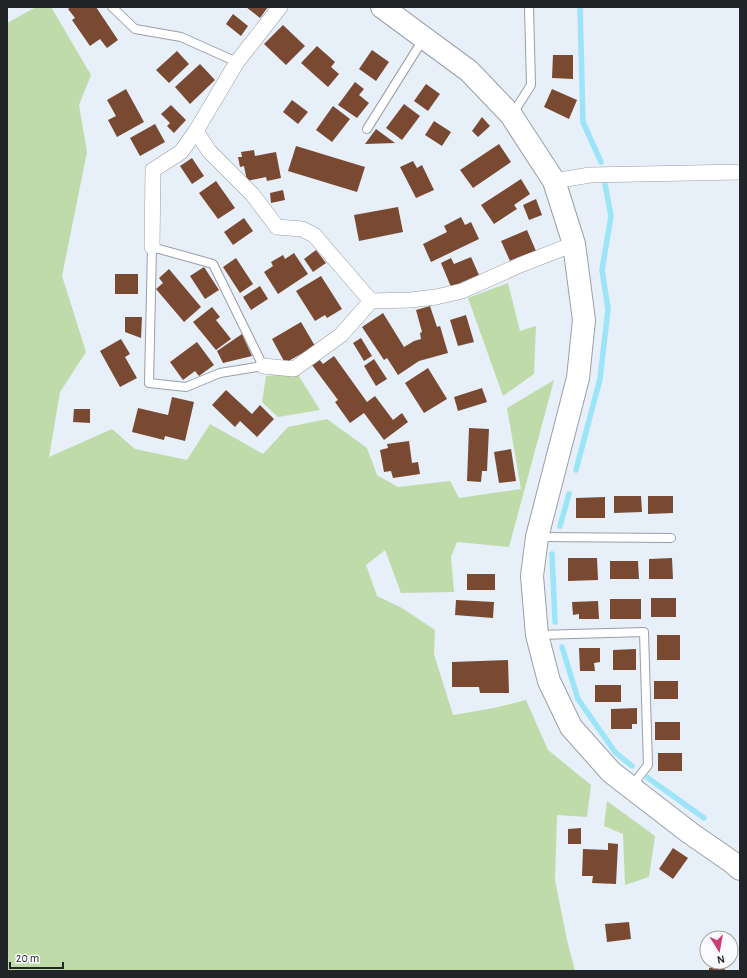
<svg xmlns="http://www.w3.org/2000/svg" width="747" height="978" font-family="'Alegreya Sans',sans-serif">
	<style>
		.green { fill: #bfdbaa }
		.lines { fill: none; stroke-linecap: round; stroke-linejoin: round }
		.stream { stroke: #9ce4f7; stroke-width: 5.5 }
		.building { fill: #7a4932 }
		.lane-casing { stroke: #989fa8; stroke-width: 10 }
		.street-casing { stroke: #989fa8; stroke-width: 16 }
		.secondary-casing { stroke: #989fa8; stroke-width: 24 }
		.lane { stroke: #fff; stroke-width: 8 }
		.street { stroke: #fff; stroke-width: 15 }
		.secondary { stroke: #fff; stroke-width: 22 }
	</style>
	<rect width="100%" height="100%" fill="#e7eff8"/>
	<g class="green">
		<path d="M 36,7 L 51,7 L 91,75 L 79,105 L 87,152 L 62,276 L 86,352 L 60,392 L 49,457 L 112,429 L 135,449 L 187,460 L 210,424 L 263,454 L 288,427 L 327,419 L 367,448 L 377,475 L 398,487 L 450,481 L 459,498 L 521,489 L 507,408 L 554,380 L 509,547 L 457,542 L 451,557 L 454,592 L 401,593 L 385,550 L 366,565 L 377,596 L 402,608 L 435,630 L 434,654 L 453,715 L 494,708 L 526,700 L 548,750 L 591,785 L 587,817 L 557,815 L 555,880 L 567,940 L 575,971 L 7,971 L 7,23 Z"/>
		<path d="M 508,283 L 520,331 L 536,326 L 534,374 L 503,396 L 468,298 Z"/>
		<path d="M 297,373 L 320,410 L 278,417 L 262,402 L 266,376 Z"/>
		<path d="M 607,801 L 655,836 L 649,877 L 625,885 L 623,834 L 604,826 Z"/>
	</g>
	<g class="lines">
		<g class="stream">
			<path d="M 580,7 L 583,122 L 601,162"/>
			<path d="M 576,470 L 600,379 L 608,309 L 602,270 L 611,216 L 605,184"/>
			<path d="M 560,526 L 569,494"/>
			<path d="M 552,554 L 555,622"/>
			<path d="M 562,647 L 578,699 L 615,752 L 632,766"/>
			<path d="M 648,778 L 704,818"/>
		</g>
	</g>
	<g class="building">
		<path d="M 71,7 L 96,7 L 118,40 L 107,48 L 100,39 L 90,46 L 72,20 L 75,18 L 68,9 Z"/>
		<path d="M 246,7 L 268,7 L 260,18 Z"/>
		<path d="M 233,14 L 248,26 L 241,36 L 226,24 Z"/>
		<path d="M 283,25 L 305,46 L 286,65 L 264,44 Z"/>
		<path d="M 317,46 L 335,62 L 331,67 L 339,74 L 328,87 L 301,63 Z"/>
		<path d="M 372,50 L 389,62 L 376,81 L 359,69 Z"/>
		<path d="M 177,51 L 189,64 L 169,83 L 156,70 Z"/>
		<path d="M 553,55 L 573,55 L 573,79 L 552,78 Z"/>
		<path d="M 200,64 L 215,80 L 190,104 L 175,87 Z"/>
		<path d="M 355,82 L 364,89 L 359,95 L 369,103 L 357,118 L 338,105 Z"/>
		<path d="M 426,84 L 440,94 L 428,111 L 414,101 Z"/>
		<path d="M 126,89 L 144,122 L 117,137 L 108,120 L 116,116 L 107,100 Z"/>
		<path d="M 552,89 L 577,100 L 569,119 L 544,107 Z"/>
		<path d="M 292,100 L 308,112 L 298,124 L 283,112 Z"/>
		<path d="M 404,104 L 420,116 L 402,140 L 386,128 Z"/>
		<path d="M 171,105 L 186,120 L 174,133 L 167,126 L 170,123 L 161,114 Z"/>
		<path d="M 333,106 L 350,119 L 332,142 L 316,130 Z"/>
		<path d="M 482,117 L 490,126 L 478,137 L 472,131 Z"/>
		<path d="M 434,121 L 451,132 L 442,146 L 425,135 Z"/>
		<path d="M 155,124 L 165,142 L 140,156 L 130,138 Z"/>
		<path d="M 376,129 L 395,143 L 365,144 Z"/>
		<path d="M 499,144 L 511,162 L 473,188 L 460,170 Z"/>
		<path d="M 296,146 L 365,167 L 357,192 L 288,171 Z"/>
		<path d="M 254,150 L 255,156 L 276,152 L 281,178 L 267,181 L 266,177 L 247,181 L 244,166 L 240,167 L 238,157 L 242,157 L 241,152 Z"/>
		<path d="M 192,158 L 204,176 L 192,184 L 180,166 Z"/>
		<path d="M 413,161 L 417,168 L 422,165 L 434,190 L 416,198 L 400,167 Z"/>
		<path d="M 521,179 L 530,194 L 514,205 L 517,209 L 494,224 L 481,205 Z"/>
		<path d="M 216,181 L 235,208 L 218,219 L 199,193 Z"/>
		<path d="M 283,190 L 285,200 L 271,203 L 270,193 Z"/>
		<path d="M 536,199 L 542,215 L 529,220 L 523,205 Z"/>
		<path d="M 398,207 L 403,232 L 359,241 L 354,215 Z"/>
		<path d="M 461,217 L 465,225 L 471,222 L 479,239 L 431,262 L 423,244 L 447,232 L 444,226 Z"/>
		<path d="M 244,218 L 253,231 L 233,245 L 224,232 Z"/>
		<path d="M 527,230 L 536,251 L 510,261 L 501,241 Z"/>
		<path d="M 316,250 L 326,263 L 313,272 L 304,259 Z"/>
		<path d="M 294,253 L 308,274 L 278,294 L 264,272 L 273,266 L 271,262 L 283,255 L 285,259 Z"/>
		<path d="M 471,257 L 479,275 L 451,287 L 441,263 L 451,258 L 454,264 Z"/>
		<path d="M 236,258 L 253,284 L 240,293 L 223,267 Z"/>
		<path d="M 204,267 L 219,290 L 205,299 L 190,276 Z"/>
		<path d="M 169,269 L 201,307 L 184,322 L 156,289 L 163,283 L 159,278 Z"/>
		<rect x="115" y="274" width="23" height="20"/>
		<path d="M 321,276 L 342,309 L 327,318 L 325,315 L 315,321 L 296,291 Z"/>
		<path d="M 260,286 L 268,299 L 251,310 L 243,297 Z"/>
		<path d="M 430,306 L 437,327 L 440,326 L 448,353 L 419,361 L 398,375 L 387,358 L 384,360 L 362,327 L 383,313 L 404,347 L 414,341 L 421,339 L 420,333 L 422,332 L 416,310 Z"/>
		<path d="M 212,307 L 220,317 L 216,320 L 231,339 L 216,350 L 193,322 Z"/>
		<path d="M 466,315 L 474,342 L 458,346 L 450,320 Z"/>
		<path d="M 125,317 L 142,317 L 141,338 L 125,332 Z"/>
		<path d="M 301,322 L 315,346 L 285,363 L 272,339 Z"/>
		<path d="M 242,334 L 252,356 L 223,363 L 217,351 Z"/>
		<path d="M 361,338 L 372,356 L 364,361 L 353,343 Z"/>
		<path d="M 121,339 L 130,354 L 125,357 L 137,378 L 120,387 L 100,351 Z"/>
		<path d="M 197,342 L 214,365 L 199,376 L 195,371 L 183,380 L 170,362 Z"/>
		<path d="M 334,356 L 367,402 L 375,396 L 393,420 L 402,413 L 408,422 L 384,440 L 364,413 L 350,423 L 335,402 L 338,400 L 312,365 L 319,359 L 323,364 Z"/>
		<path d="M 374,359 L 387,379 L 376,386 L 364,366 Z"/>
		<path d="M 428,368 L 447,399 L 424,413 L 405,383 Z"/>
		<path d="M 482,388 L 487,402 L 458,411 L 454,397 Z"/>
		<path d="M 226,390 L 252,414 L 260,405 L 274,419 L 257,437 L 240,421 L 235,427 L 212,405 Z"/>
		<path d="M 172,397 L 194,402 L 185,441 L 165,436 L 164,440 L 132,432 L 138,408 L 168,415 Z"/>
		<path d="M 74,409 L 90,409 L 90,423 L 73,422 Z"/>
		<path d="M 469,428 L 489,429 L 487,471 L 482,471 L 481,482 L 467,481 Z"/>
		<path d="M 409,441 L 412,463 L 418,462 L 420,474 L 393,478 L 391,471 L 384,472 L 380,450 L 388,448 L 387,444 Z"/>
		<path d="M 511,449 L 516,481 L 499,483 L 494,452 Z"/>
		<path d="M 614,496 L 641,496 L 642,512 L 614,513 Z"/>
		<path d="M 648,496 L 673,496 L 673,513 L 648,514 Z"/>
		<path d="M 605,497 L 605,518 L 576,518 L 576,498 Z"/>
		<path d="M 568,558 L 597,558 L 598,580 L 568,581 Z"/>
		<path d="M 672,558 L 673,579 L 649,579 L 649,559 Z"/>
		<path d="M 610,561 L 638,561 L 639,579 L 610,579 Z"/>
		<rect x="467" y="574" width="28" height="16"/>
		<rect x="651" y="598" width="25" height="19"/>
		<rect x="610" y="599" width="31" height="20"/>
		<path d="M 456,600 L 494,602 L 493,618 L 455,615 Z"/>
		<path d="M 598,601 L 599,619 L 579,619 L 579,614 L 573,615 L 572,602 Z"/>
		<rect x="657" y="635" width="23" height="25"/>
		<path d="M 579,648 L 600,648 L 600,662 L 594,663 L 595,671 L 580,671 Z"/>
		<path d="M 636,649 L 636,670 L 613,670 L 613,650 Z"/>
		<path d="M 508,660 L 509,693 L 480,693 L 479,687 L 452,687 L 452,662 Z"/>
		<rect x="654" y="681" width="24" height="18"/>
		<rect x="595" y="685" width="26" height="17"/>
		<path d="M 637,708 L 637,724 L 632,724 L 632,729 L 611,729 L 611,709 Z"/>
		<rect x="655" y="722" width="25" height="18"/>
		<rect x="658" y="753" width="24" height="18"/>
		<path d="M 581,828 L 581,844 L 568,844 L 568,829 Z"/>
		<path d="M 608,843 L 618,844 L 616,884 L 592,883 L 593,876 L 582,876 L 583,849 L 608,850 Z"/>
		<path d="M 673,848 L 688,858 L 673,879 L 659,869 Z"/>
		<path d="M 629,922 L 631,939 L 607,942 L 605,924 Z"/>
		<path d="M 724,965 L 725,971 L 709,971 L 709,968 Z"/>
	</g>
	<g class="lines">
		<defs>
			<g id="lane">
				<path d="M 112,7 L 135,29 L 181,37 L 237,62"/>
				<path d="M 512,115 L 531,85 L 529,7"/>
				<path d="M 367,129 L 424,38"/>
				<path d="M 152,247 L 213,264 L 263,366 L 220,373 L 186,387 L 149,383 Z"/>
				<path d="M 538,537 L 671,538"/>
				<path d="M 538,635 L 644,632 L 648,765 L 631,787"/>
			</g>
			<g id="street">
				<path d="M 196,131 L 209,151 L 252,194 L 277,227 L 302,229 L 314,235 L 371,301"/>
				<path d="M 554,181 L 590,175 L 740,172"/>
				<path d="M 152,247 L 153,170 L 181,152 L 196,131 L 237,62 L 280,7"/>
				<path d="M 263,366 L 294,369 L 341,335 L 371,301 L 410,300 L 436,297 L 462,291 L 520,265 L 574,244"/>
			</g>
			<path id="secondary" d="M 382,7 L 469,71 L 511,115 L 554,181 L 574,244 L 584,320 L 578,378 L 537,537 L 532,576 L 537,635 L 549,681 L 571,727 L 611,772 L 690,833 L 732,862 L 740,869"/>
		</defs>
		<use href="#lane" class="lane-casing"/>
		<use href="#street" class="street-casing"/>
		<use href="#secondary" class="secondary-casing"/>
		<use href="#lane" class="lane"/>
		<use href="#street" class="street"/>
		<use href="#secondary" class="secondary"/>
	</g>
	<rect width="747" height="978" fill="none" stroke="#222528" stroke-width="16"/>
	<g transform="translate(719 950) rotate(169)"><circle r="19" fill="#fafbfd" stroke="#a4a5a8"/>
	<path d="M0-3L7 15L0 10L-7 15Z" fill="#c93e73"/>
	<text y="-6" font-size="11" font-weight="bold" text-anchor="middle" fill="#222528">N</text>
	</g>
	<path d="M10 962v6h53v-6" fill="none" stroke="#222528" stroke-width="2"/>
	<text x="16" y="962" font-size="12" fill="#222528" stroke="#fafbfd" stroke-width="3" paint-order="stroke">20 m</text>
</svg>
